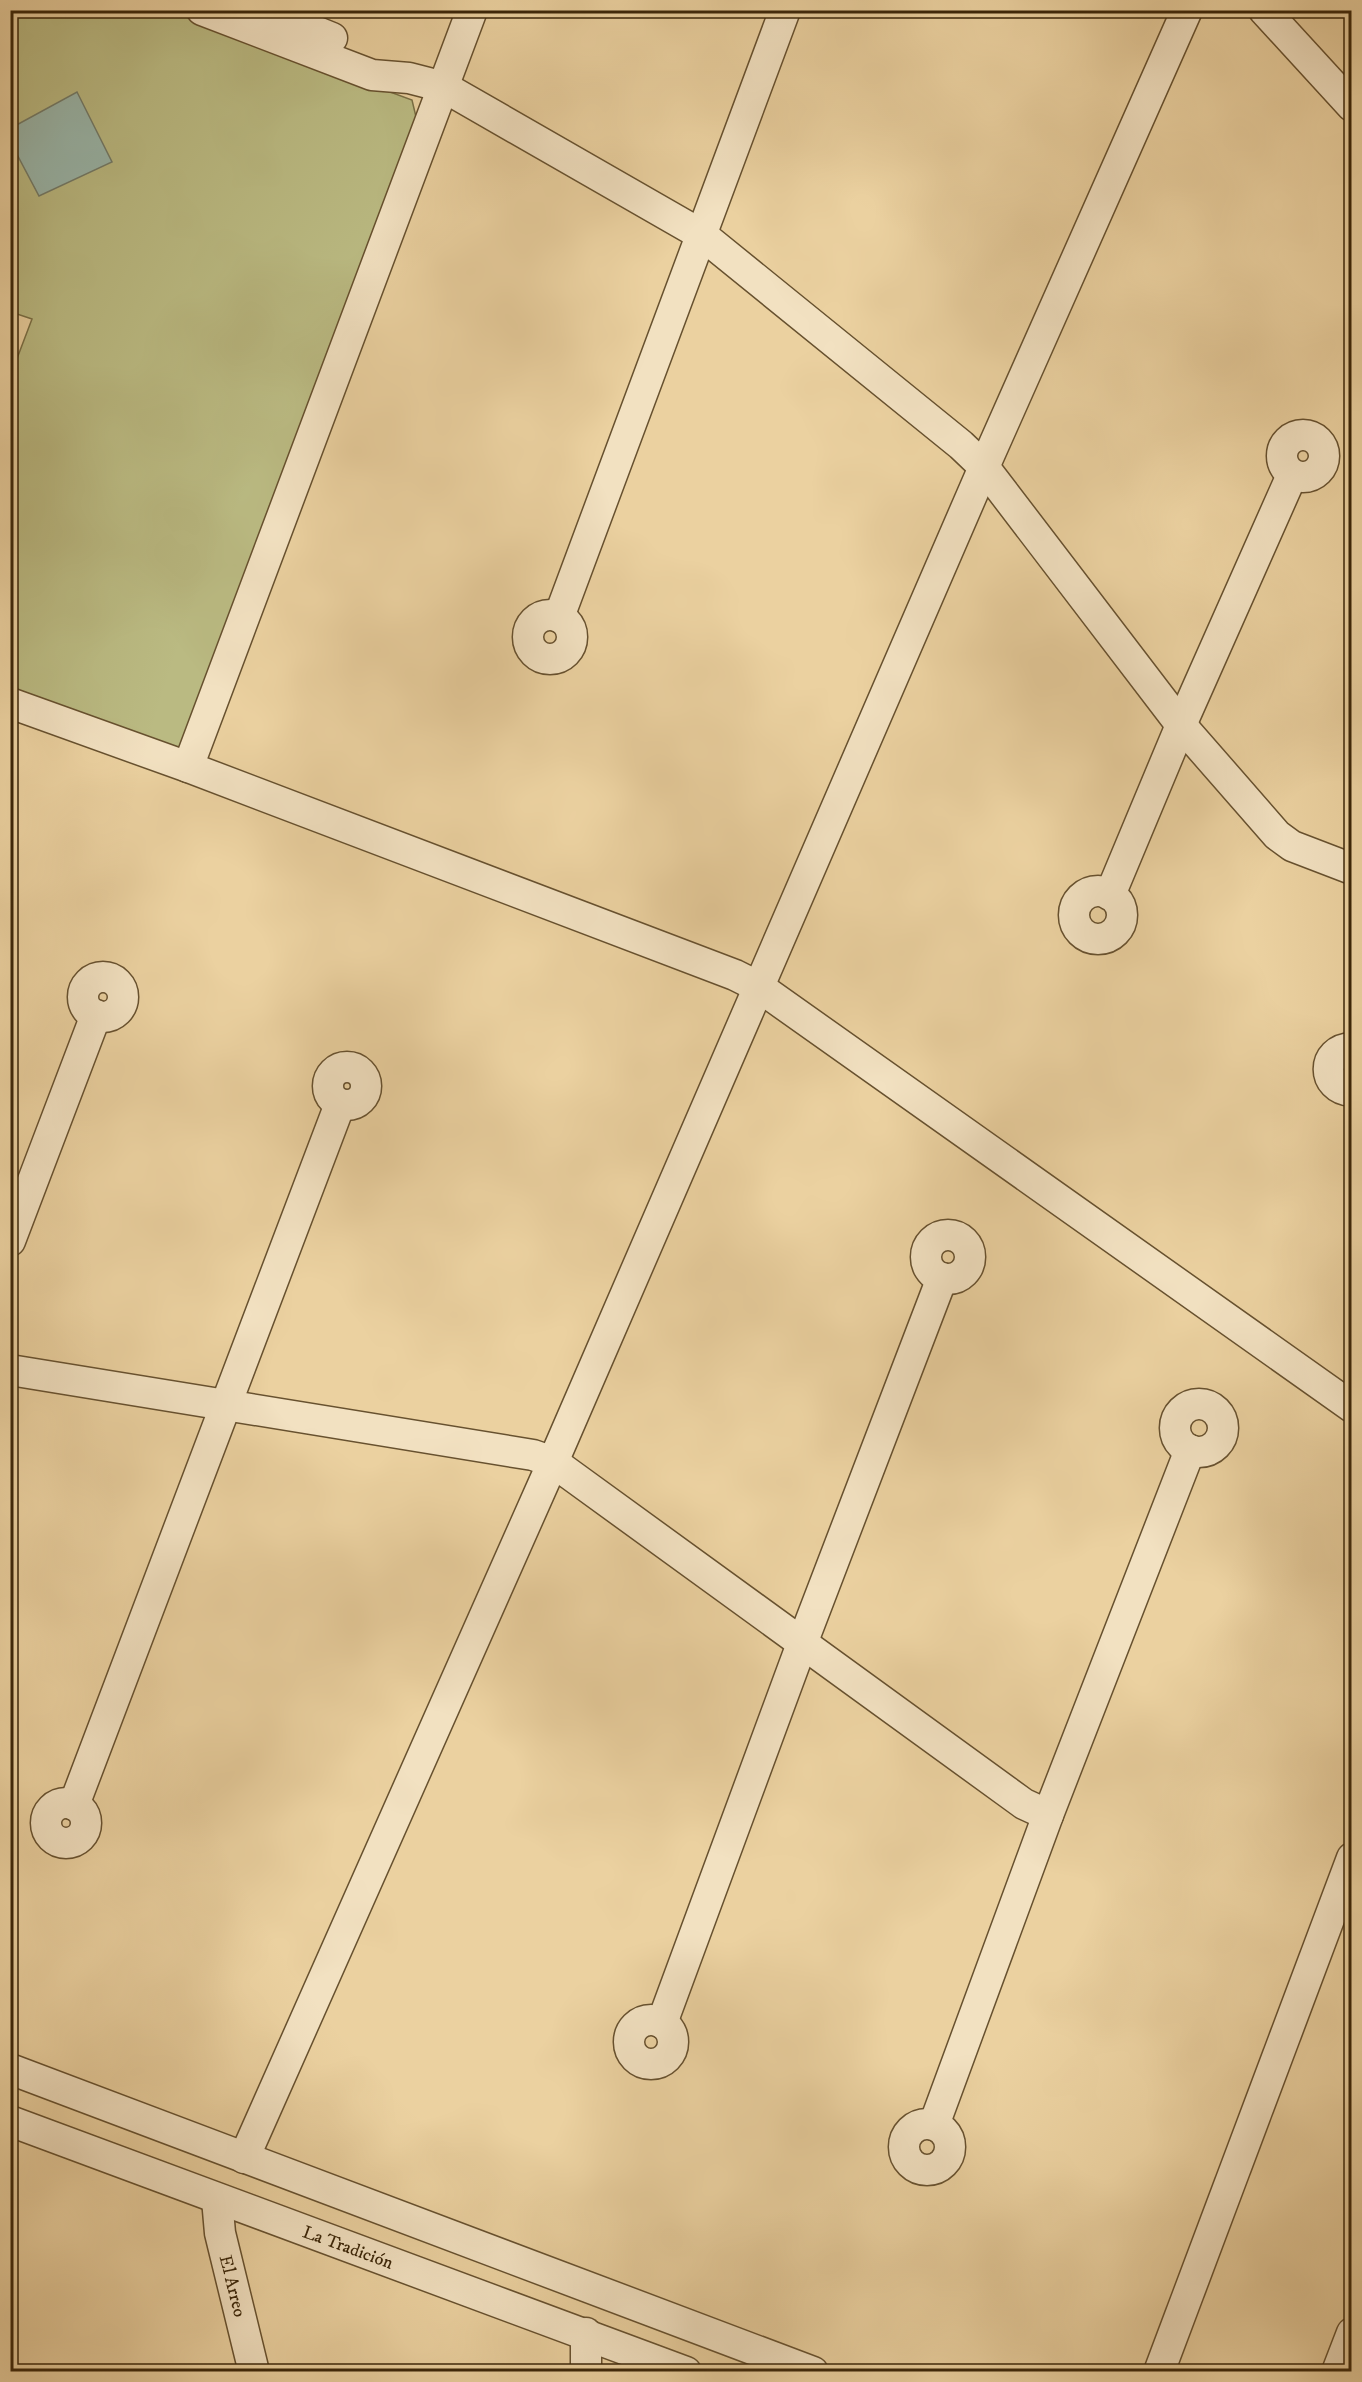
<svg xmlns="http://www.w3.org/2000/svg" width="1362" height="2382" font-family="'IM FELL DW Pica',serif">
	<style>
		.green { fill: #baba82; stroke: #7a7046; stroke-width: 1.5 }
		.water { fill: #99b6aa; stroke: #737c6a; stroke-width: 1.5 }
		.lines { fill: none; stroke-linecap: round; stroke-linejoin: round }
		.minor-casing { stroke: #67512f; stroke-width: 33 }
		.minor { stroke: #f2e1c1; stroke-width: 30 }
		.labels { text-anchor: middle; stroke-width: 4.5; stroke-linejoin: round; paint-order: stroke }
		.street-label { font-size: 18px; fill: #3b2609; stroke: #f2e1c1 }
	</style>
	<rect width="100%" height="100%" fill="#ebd1a0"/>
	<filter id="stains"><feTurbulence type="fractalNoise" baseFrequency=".00333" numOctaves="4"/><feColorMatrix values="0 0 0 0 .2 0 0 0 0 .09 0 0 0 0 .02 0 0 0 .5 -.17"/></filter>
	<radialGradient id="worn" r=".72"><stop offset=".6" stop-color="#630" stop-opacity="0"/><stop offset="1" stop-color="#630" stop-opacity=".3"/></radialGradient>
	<path class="green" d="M 11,11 L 170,11 L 412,100 L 417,121 L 179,749 L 11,688 L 10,377 L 32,319 L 11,312 Z"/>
	<path class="water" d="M 77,92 L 112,162 L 39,196 L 11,143 L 11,128 Z"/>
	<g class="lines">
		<defs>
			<g id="minor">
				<path d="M 202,10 L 372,75 L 409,78 L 444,87 L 702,235 L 961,445 L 984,467 L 1181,725 L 1277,835 L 1292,846 L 1352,869"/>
				<path d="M 263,10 L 332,38"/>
				<path d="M 1264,10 L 1352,106"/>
				<circle cx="1303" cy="456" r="21"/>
				<circle cx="550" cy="637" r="22"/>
				<path d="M 559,617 L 785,10"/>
				<path d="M 10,703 L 188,767 L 735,975 L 759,987 L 1352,1407"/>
				<path d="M 188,767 L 472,10"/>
				<circle cx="1098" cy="915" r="24"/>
				<path d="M 1110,895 L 1181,725 L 1292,475"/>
				<circle cx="103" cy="997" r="20"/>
				<path d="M 1352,1048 C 1321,1049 1321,1089 1352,1091"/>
				<circle cx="347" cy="1086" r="19"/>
				<circle cx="948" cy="1257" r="22"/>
				<path d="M 10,1241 L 96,1015"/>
				<path d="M 10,1370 L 533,1455 L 553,1462 L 1024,1804 L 1048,1815"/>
				<circle cx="1199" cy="1428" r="24"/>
				<circle cx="66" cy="1823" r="20"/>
				<path d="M 74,1805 L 340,1104"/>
				<circle cx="651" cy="2042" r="22"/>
				<path d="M 662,2023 L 803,1641 L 942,1278"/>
				<path d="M 10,2069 L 813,2372"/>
				<path d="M 10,2121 L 686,2372"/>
				<circle cx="927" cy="2147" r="23"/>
				<path d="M 934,2125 L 1048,1815 L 1190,1450"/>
				<path d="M 244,2158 L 553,1462 L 984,467 L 1187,10"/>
				<path d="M 217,2199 L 220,2233 L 254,2372"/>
				<path d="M 586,2372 L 586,2333"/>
				<path d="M 1159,2372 L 1352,1858"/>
				<path d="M 1337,2372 L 1352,2333"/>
			</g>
		</defs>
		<use href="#minor" class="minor-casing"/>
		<use href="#minor" class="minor"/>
	</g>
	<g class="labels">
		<g class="street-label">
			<text transform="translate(348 2247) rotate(20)" y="6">La Tradición</text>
			<text transform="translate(233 2286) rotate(76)" y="6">El Arreo</text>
		</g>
	</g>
	<rect width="1362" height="2382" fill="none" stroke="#ebd1a0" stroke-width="36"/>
	<rect x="12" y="12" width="1338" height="2358" fill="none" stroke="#3b2609" stroke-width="3"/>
	<rect x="18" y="18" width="1326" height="2346" fill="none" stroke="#3b2609" stroke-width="1.5"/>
	<rect width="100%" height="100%" filter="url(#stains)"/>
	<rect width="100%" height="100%" fill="url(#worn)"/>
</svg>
